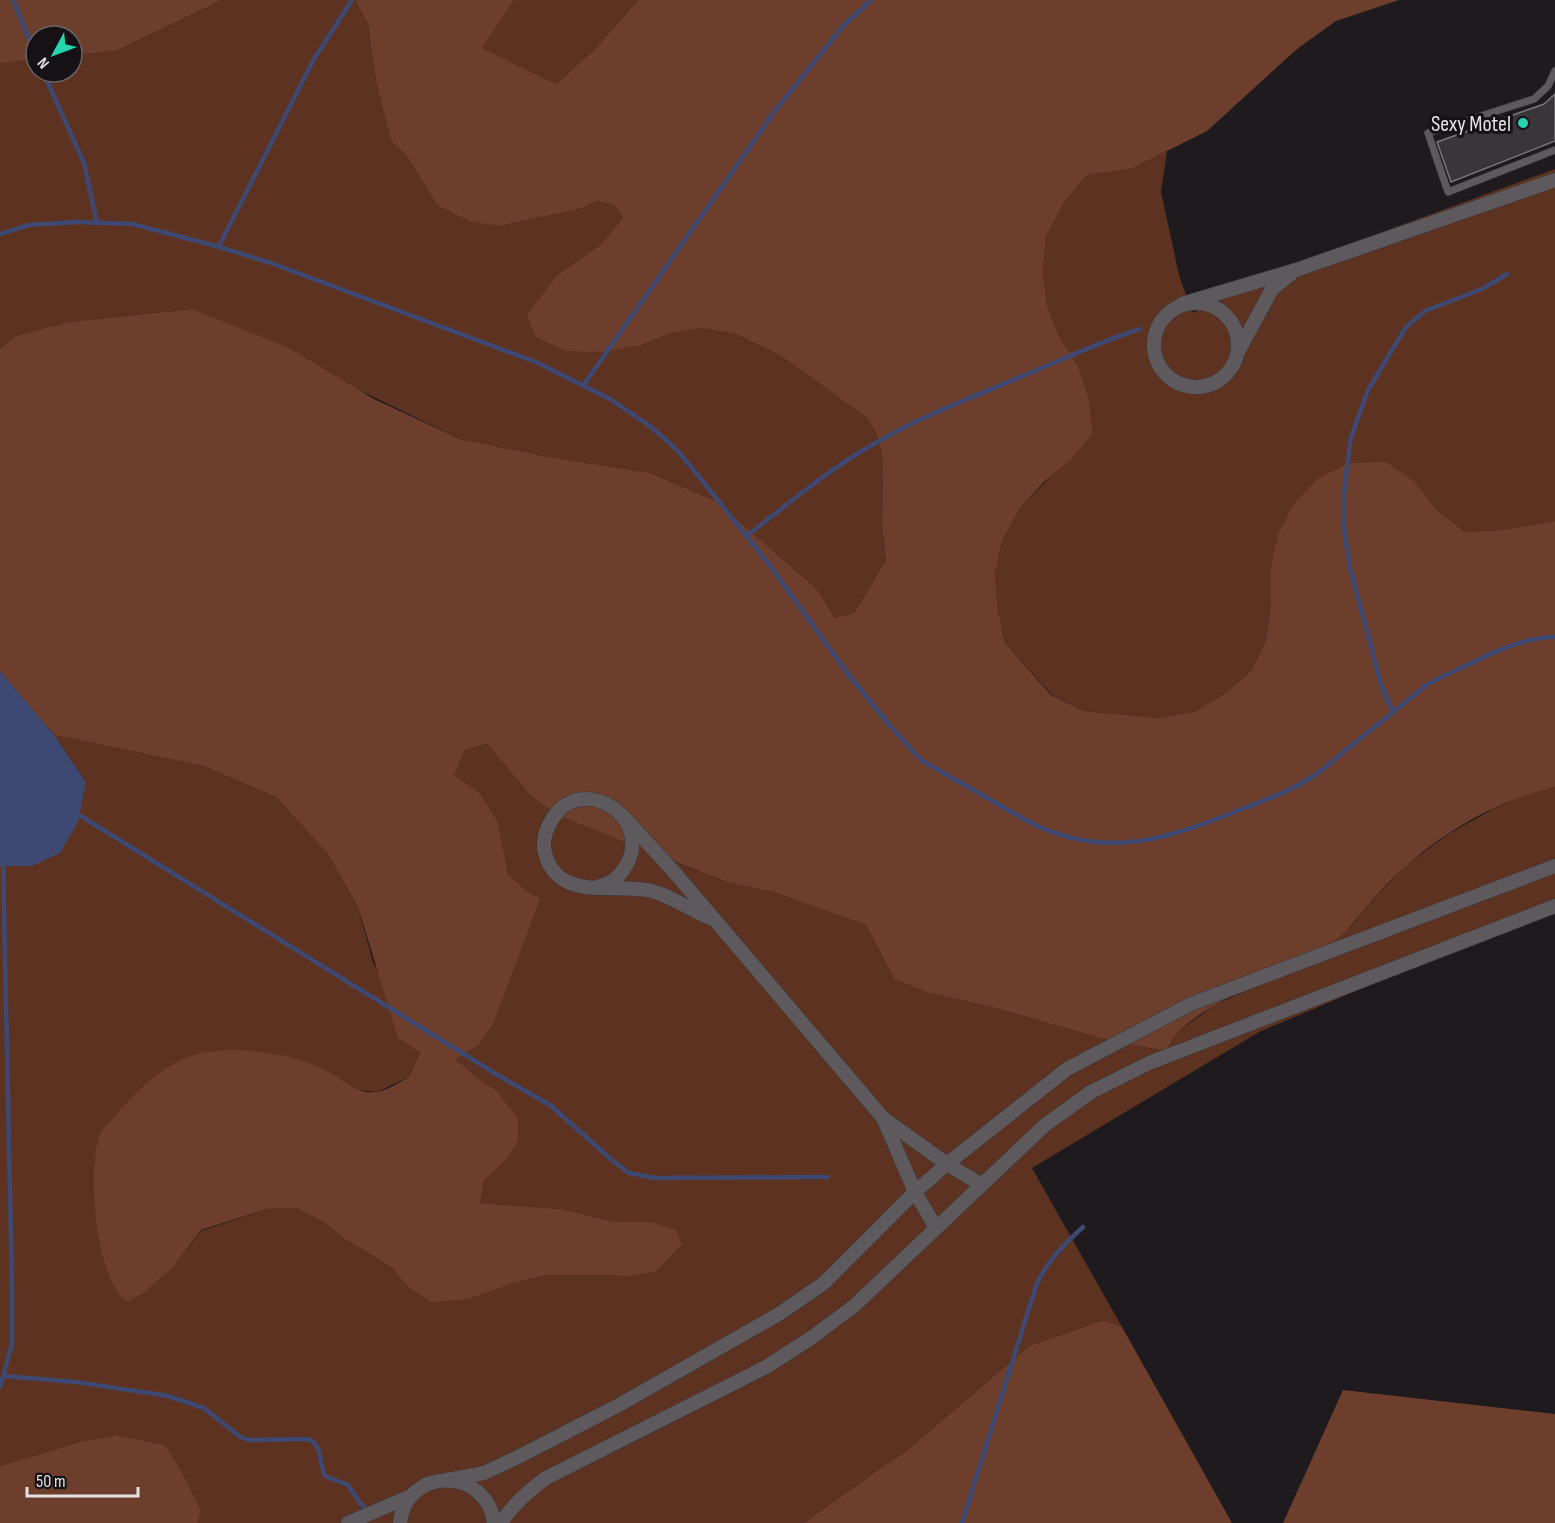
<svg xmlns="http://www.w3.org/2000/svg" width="1555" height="1523" font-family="'Sofia Sans Condensed',sans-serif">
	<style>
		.green { fill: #5e3220 }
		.forest { fill: #6d3e2c }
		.water { fill: #3d4973 }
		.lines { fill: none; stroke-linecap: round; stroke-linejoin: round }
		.stream { stroke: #3d4973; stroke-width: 4.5 }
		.building { fill: #38363b; stroke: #767479; stroke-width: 1.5 }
		.service-casing { stroke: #393638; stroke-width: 8 }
		.minor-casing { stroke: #393638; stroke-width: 15 }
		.service { stroke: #5e595c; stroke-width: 7 }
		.minor { stroke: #5e595c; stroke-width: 14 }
		.poi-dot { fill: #25d5ae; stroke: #151114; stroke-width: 2 }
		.labels { text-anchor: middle; stroke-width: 6; stroke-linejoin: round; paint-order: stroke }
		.poi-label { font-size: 22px; fill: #e5e2e4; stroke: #151114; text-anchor: end }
	</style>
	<rect width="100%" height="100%" fill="#1e1a1d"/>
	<g class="green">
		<path d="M 222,0 L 355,0 L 368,24 L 376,82 L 391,141 L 406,155 L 437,205 L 499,226 L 580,209 L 597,201 L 614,205 L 623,218 L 600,245 L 557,275 L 641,345 L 672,333 L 701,328 L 736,334 L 781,356 L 867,418 L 879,438 L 883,465 L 882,526 L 886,560 L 854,613 L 835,618 L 818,590 L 716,501 L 650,473 L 545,456 L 460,439 L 192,309 L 68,322 L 15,336 L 0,349 L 0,64 L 36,59 L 36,72 L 72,72 L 72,55 L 116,51 Z"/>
		<path d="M 514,0 L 638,0 L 594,50 L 556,84 L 481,48 Z"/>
		<path d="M 1167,151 L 1161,192 L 1180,279 L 1193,313 L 1314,257 L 1555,169 L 1555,521 L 1501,530 L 1465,532 L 1437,510 L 1415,482 L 1271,567 L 1271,603 L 1266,640 L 1251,671 L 1225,693 L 1196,711 L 1160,718 L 1084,711 L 1052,695 L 1005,643 L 998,610 L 995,575 L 1002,541 L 1021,507 L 1093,433 L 1089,399 L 1078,366 L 1059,336 L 1047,305 L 1043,271 L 1046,235 L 1064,203 L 1087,175 L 1131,169 Z"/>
		<path d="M 54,735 L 203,766 L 276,797 L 327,853 L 358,907 L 373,962 L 420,1052 L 409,1077 L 377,1092 L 352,1089 L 322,1068 L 173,1267 L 201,1231 L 267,1209 L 296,1208 L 325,1223 L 343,1238 L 391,1267 L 408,1287 L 507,1285 L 547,1275 L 633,1276 L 656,1272 L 682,1245 L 651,1222 L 615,1222 L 562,1209 L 480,1203 L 484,1181 L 506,1160 L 496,1090 L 479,1079 L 456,1059 L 478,1046 L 493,1025 L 541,898 L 528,892 L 508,874 L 498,822 L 480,793 L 453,775 L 465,750 L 487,744 L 530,795 L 555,814 L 576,810 L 670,860 L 729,883 L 773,892 L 866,925 L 894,979 L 929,993 L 992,1007 L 1107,1040 L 1164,1051 L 1180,1030 L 1215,1005 L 1258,985 L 1352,925 L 1377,895 L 1405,866 L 1447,835 L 1493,809 L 1528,793 L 1555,787 L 1555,907 L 1259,1032 L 1032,1168 L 1122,1327 L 1103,1320 L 1029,1346 L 905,1452 L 879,1469 L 804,1523 L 198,1523 L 201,1510 L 181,1470 L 165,1445 L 116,1435 L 83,1441 L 0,1466 L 0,866 L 32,866 L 86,782 Z"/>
	</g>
	<g class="forest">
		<path d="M 0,0 L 222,0 L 116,51 L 72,55 L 72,36 L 36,36 L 36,59 L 0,64 Z"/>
		<path d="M 355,0 L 514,0 L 482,48 L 556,84 L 594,50 L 638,0 L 1399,0 L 1336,21 L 1297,49 L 1207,131 L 1131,169 L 1087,175 L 1064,203 L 1046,236 L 1043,271 L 1047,305 L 1059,336 L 1078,366 L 1089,399 L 1093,433 L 1071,459 L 1044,482 L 1021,507 L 1002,541 L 995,575 L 998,610 L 1005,643 L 1051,695 L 1084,711 L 1160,718 L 1196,711 L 1225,693 L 1251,671 L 1266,640 L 1271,603 L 1271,567 L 1278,534 L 1294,504 L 1318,478 L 1350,463 L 1386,462 L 1415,482 L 1437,510 L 1465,532 L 1501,530 L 1555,521 L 1555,787 C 1493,801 1432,838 1387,884 C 1367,904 1352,929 1328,946 C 1282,978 1224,992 1181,1029 C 1175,1035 1170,1044 1165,1051 L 1107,1040 L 992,1007 L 929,993 L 894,979 L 866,925 L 773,892 L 729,883 L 555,814 L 530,795 L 487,744 L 465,750 L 454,775 L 480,793 L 498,822 L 508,874 L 528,892 L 541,898 L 493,1025 L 478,1046 L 456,1059 L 479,1079 L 496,1090 L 518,1119 L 518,1141 L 506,1160 L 484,1181 L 480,1203 L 562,1209 L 615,1222 L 651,1222 L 676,1230 L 682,1245 L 656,1272 L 633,1276 L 547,1275 L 507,1285 L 468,1299 L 432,1302 L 408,1287 L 391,1267 L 343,1238 L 325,1223 L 296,1208 L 267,1209 L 201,1230 L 173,1267 L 143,1293 L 127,1302 C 123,1298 118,1293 115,1288 C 95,1253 88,1175 99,1136 C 102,1129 111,1121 116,1115 C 143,1084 173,1054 216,1051 C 250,1048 288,1054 319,1067 C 339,1075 352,1094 376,1092 C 386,1091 400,1082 409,1077 L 420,1052 L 398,1038 L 358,907 L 327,853 L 276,797 L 203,766 L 54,735 L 0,671 L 0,349 L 15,336 L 68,322 L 192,309 L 289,348 L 374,399 L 460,439 L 545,456 L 650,473 L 716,501 L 818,590 L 835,618 L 854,613 L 886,560 L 882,526 L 883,465 L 879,438 L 867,418 L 781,356 L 736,334 L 701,328 L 672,333 L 641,345 L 603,352 L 566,351 L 536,337 L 527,315 L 557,275 L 600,245 L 623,218 L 614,205 L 597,201 L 580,209 L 499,226 L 470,221 L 437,205 L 406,155 L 391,141 L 376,82 L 368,24 Z"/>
		<path d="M 1103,1320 L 1122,1327 L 1232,1523 L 804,1523 L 879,1469 L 905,1452 L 1029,1346 Z"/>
		<path d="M 1343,1390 L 1555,1414 L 1555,1523 L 1283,1523 Z"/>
		<path d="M 116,1435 L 165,1445 L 181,1470 L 201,1510 L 198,1523 L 0,1523 L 0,1466 L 83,1441 Z"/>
	</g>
	<path class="water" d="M 0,671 L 54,735 L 86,782 L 78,822 L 60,853 L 32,866 L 0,866 Z"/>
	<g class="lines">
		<g class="stream">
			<path d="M 13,0 L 36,56"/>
			<path d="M 43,72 L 84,163 L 97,223"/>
			<path d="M 0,234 L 29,225 L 76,222 L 132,224 L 216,246 L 271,263 L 536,362 L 610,399 L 650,426 L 675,448 L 697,474 L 771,567 L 848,674 L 891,727 L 921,760 L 1029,822 C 1106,861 1167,839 1242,809 C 1267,799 1289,792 1312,777 C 1326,768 1338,756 1351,746 C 1376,726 1401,706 1425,686 C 1437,678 1449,674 1463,667 C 1491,654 1523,637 1555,637"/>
			<path d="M 219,246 L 314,59 L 352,0"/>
			<path d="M 583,386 L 774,112 L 843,26 L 871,0"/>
			<path d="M 746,536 C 786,506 829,469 872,445 C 923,415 976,396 1030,373 C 1066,358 1102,341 1140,329"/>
			<path d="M 1393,712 L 1381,685 L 1365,624 L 1350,568 L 1343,523 L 1344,492 L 1351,437 L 1368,390 L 1406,327 L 1425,311 L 1482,289 L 1507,274"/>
			<path d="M 76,813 L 496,1074 L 550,1105 L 613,1161 L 629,1173 L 655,1178 L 828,1177"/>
			<path d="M 4,1376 L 76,1382 L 168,1396 L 204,1408 L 239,1436 L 248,1440 L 307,1439 C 323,1443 319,1464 325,1476 L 348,1485 L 360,1503 L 369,1512"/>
			<path d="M 0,1387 L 12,1344 L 12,1288 L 3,861"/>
			<path d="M 962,1523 L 1036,1286 C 1046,1262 1064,1244 1083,1227"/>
		</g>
	</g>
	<path class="building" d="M 1555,94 L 1555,141 L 1451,182 L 1437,142 L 1544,104 Z"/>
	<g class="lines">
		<defs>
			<path id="service" d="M 1555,71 L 1548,86 L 1534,99 L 1428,133 L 1448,192 L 1555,150"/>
			<g id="minor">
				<circle cx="1196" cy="345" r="42"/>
				<path d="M 1182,304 L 1296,270 L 1555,180"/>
				<path d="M 1238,352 L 1272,289 L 1291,274"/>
				<path d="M 623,816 L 675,873 L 883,1118 L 947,1164 L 982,1185"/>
				<path d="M 595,888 C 600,886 607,884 612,881 C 620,877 625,868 629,860 C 648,812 580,775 553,818 C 547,827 543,837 544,848 C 554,904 613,882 652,891 C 673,897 690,910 710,918"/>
				<path d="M 884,1120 L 915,1192 L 936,1228"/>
				<path d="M 447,1480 L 484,1473 L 522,1455 L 619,1405 L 779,1314 L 824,1283 L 915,1192 L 947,1164 L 1067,1069 L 1191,1004 L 1555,866"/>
				<path d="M 348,1523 L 411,1496"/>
				<path d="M 400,1523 C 406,1466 487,1467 494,1523"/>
				<path d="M 501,1523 C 513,1504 528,1491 546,1478 L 766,1367 L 811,1338 L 854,1306 L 1045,1125 L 1091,1092 L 1149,1063 L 1555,906"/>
			</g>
		</defs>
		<use href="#service" class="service-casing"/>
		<use href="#minor" class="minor-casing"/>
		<use href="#service" class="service"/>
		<use href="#minor" class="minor"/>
	</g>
	<circle class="poi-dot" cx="1523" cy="123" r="6"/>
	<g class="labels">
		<g class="poi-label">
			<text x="1511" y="131">Sexy Motel</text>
		</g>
	</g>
	<g transform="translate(54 54) rotate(229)"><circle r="28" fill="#151114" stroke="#686567" stroke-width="1.5"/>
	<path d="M0-4.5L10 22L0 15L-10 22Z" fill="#25d5ae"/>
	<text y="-9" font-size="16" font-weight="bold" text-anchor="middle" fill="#e5e2e4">N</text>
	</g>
	<path d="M27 1487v9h111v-9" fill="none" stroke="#e5e2e4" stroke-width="3"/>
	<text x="36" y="1487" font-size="18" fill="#e5e2e4" stroke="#151114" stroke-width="4.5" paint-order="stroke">50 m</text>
</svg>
